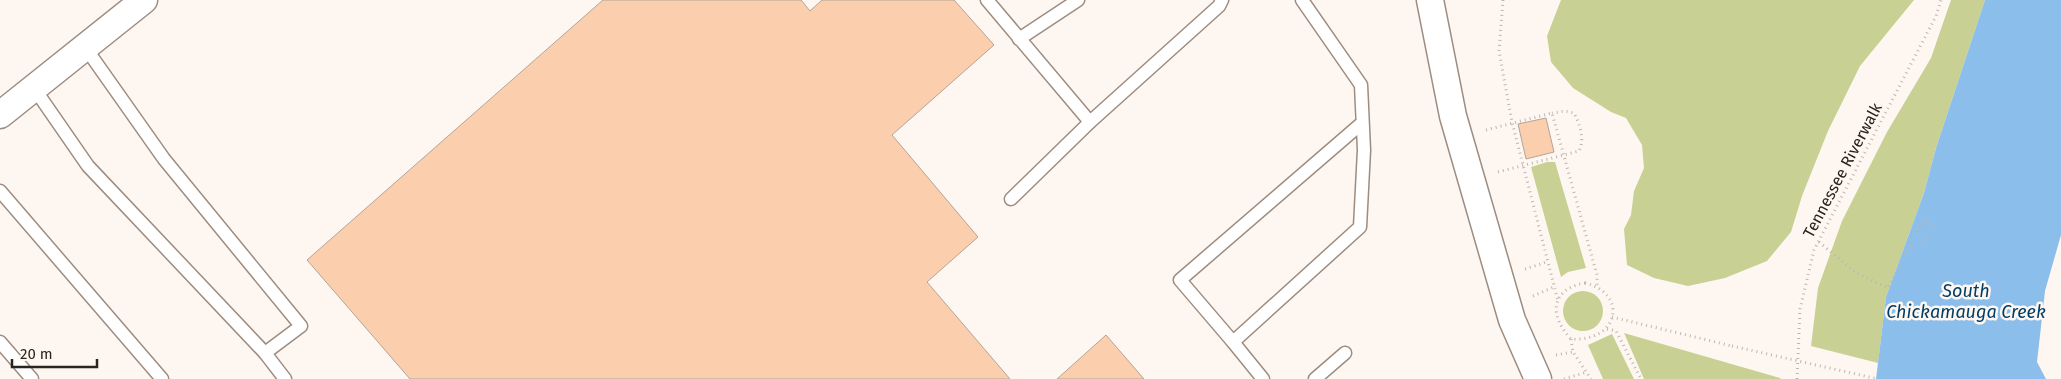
<svg xmlns="http://www.w3.org/2000/svg" width="2061" height="379" font-family="'Fira Sans',sans-serif">
	<style>
		.green { fill: #c8d193 }
		.water { fill: #8cbeeb }
		.building { fill: #fbcfae; stroke: #b4a396 }
		.lines { fill: none; stroke-linecap: round; stroke-linejoin: round }
		.service-casing { stroke: #9d8c80; stroke-width: 15 }
		.minor-casing { stroke: #9d8c80; stroke-width: 29 }
		.path { stroke: #bdb6b0; stroke-width: 3; stroke-dasharray: 1 4; stroke-linecap: butt }
		.service { stroke: #fff; stroke-width: 12 }
		.minor { stroke: #fff; stroke-width: 26 }
		.path-bridge { stroke: #bdb6b0; stroke-width: 3; stroke-dasharray: 1 4; stroke-linecap: butt }
		.labels { text-anchor: middle; stroke-width: 5; stroke-linejoin: round; paint-order: stroke }
		.street-label { font-size: 16px; fill: #2a241f; stroke: #fef7f1 }
		.water-label { font-size: 18px; font-style: italic; fill: #003d67; stroke: #fef7f1 }
	</style>
	<rect width="100%" height="100%" fill="#fef7f1"/>
	<g class="green">
		<path d="M 1561,0 L 1914,0 L 1860,66 L 1828,131 L 1802,196 L 1791,232 L 1767,261 L 1725,278 L 1688,286 L 1654,278 L 1627,265 L 1624,229 L 1631,215 L 1634,191 L 1644,168 L 1642,145 L 1626,118 L 1611,112 L 1573,88 L 1551,62 L 1547,36 Z"/>
		<path d="M 1951,0 L 1985,0 L 1936,148 L 1924,193 L 1886,297 L 1878,363 L 1811,346 L 1818,288 L 1842,221 L 1887,132 L 1931,58 Z"/>
		<path d="M 1547,162 L 1555,162 L 1586,268 L 1568,272 L 1561,277 L 1531,167 Z"/>
		<circle cx="1583" cy="311" r="20"/>
		<path d="M 1624,333 L 1780,378 L 1781,379 L 1644,379 Z"/>
		<path d="M 1612,334 L 1634,379 L 1603,379 L 1588,345 Z"/>
	</g>
	<path class="water" d="M 1985,0 L 2061,0 L 2061,235 L 2045,291 L 2037,362 L 2046,379 L 1876,379 L 1886,297 L 1924,193 L 1936,148 Z"/>
	<g class="building">
		<path d="M 603,0 L 801,0 L 810,11 L 822,0 L 954,0 L 994,45 L 892,135 L 978,237 L 927,282 L 1010,379 L 410,379 L 307,260 Z"/>
		<path d="M 1546,118 L 1554,152 L 1526,159 L 1518,124 Z"/>
		<path d="M 1106,335 L 1144,379 L 1057,379 Z"/>
	</g>
	<g class="lines">
		<defs>
			<g id="service">
				<path d="M 987,0 L 1090,122 L 1219,6 L 1222,0"/>
				<path d="M 1302,0 L 1361,85 L 1364,150 L 1360,227 L 1233,342 L 1180,280 L 1362,123"/>
				<path d="M 1019,39 L 1078,0"/>
				<path d="M 85,47 L 164,159 L 301,326 L 265,353 L 285,379"/>
				<path d="M 34,88 L 88,166 L 265,353"/>
				<path d="M 0,191 L 162,379"/>
				<path d="M 1011,199 L 1090,122"/>
				<path d="M 0,342 L 32,379"/>
				<path d="M 1233,342 L 1263,379"/>
				<path d="M 1315,379 L 1345,353"/>
			</g>
			<g id="minor">
				<path d="M 1430,0 L 1453,116 L 1512,320 L 1538,379"/>
				<path d="M 0,115 L 144,0"/>
			</g>
		</defs>
		<use href="#service" class="service-casing"/>
		<use href="#minor" class="minor-casing"/>
		<g class="path">
			<path d="M 1503,0 L 1499,51 L 1512,122 L 1558,301"/>
			<path d="M 1486,130 L 1552,113 L 1597,275 L 1597,285"/>
			<path d="M 1498,172 L 1579,151 C 1585,139 1580,125 1574,113 L 1565,111 L 1552,113"/>
			<path d="M 1819,242 L 1855,272 L 1888,288 L 1923,221 L 1933,223 L 1922,245"/>
			<path d="M 1525,269 L 1547,262"/>
			<path d="M 1585,283 C 1628,293 1620,342 1571,339 C 1549,316 1550,289 1585,283 Z"/>
			<path d="M 1533,296 L 1556,286"/>
			<path d="M 1612,317 L 1732,346"/>
			<path d="M 1607,329 L 1616,331 L 1641,379"/>
			<path d="M 1571,339 L 1573,352 L 1591,379"/>
			<path d="M 1556,355 L 1573,352"/>
			<path d="M 1564,379 L 1587,372"/>
			<path d="M 1797,379 L 1800,309 L 1814,250 L 1936,16 L 1941,0"/>
		</g>
		<use href="#service" class="service"/>
		<use href="#minor" class="minor"/>
		<path class="path-bridge" d="M 1732,346 L 1878,379"/>
	</g>
	<g class="labels">
		<g class="street-label">
			<text transform="translate(1842 170) rotate(-62)" y="6">Tennessee Riverwalk</text>
		</g>
		<g class="water-label">
			<text x="1966" y="297">South<tspan x="1966" dy="21">Chickamauga Creek</tspan></text>
		</g>
	</g>
	<path d="M12 359v8h85v-8" fill="none" stroke="#2a241f" stroke-width="2.5"/>
	<text x="20" y="359" font-size="15" fill="#2a241f" stroke="#fef7f1" stroke-width="4" paint-order="stroke">20 m</text>
</svg>
